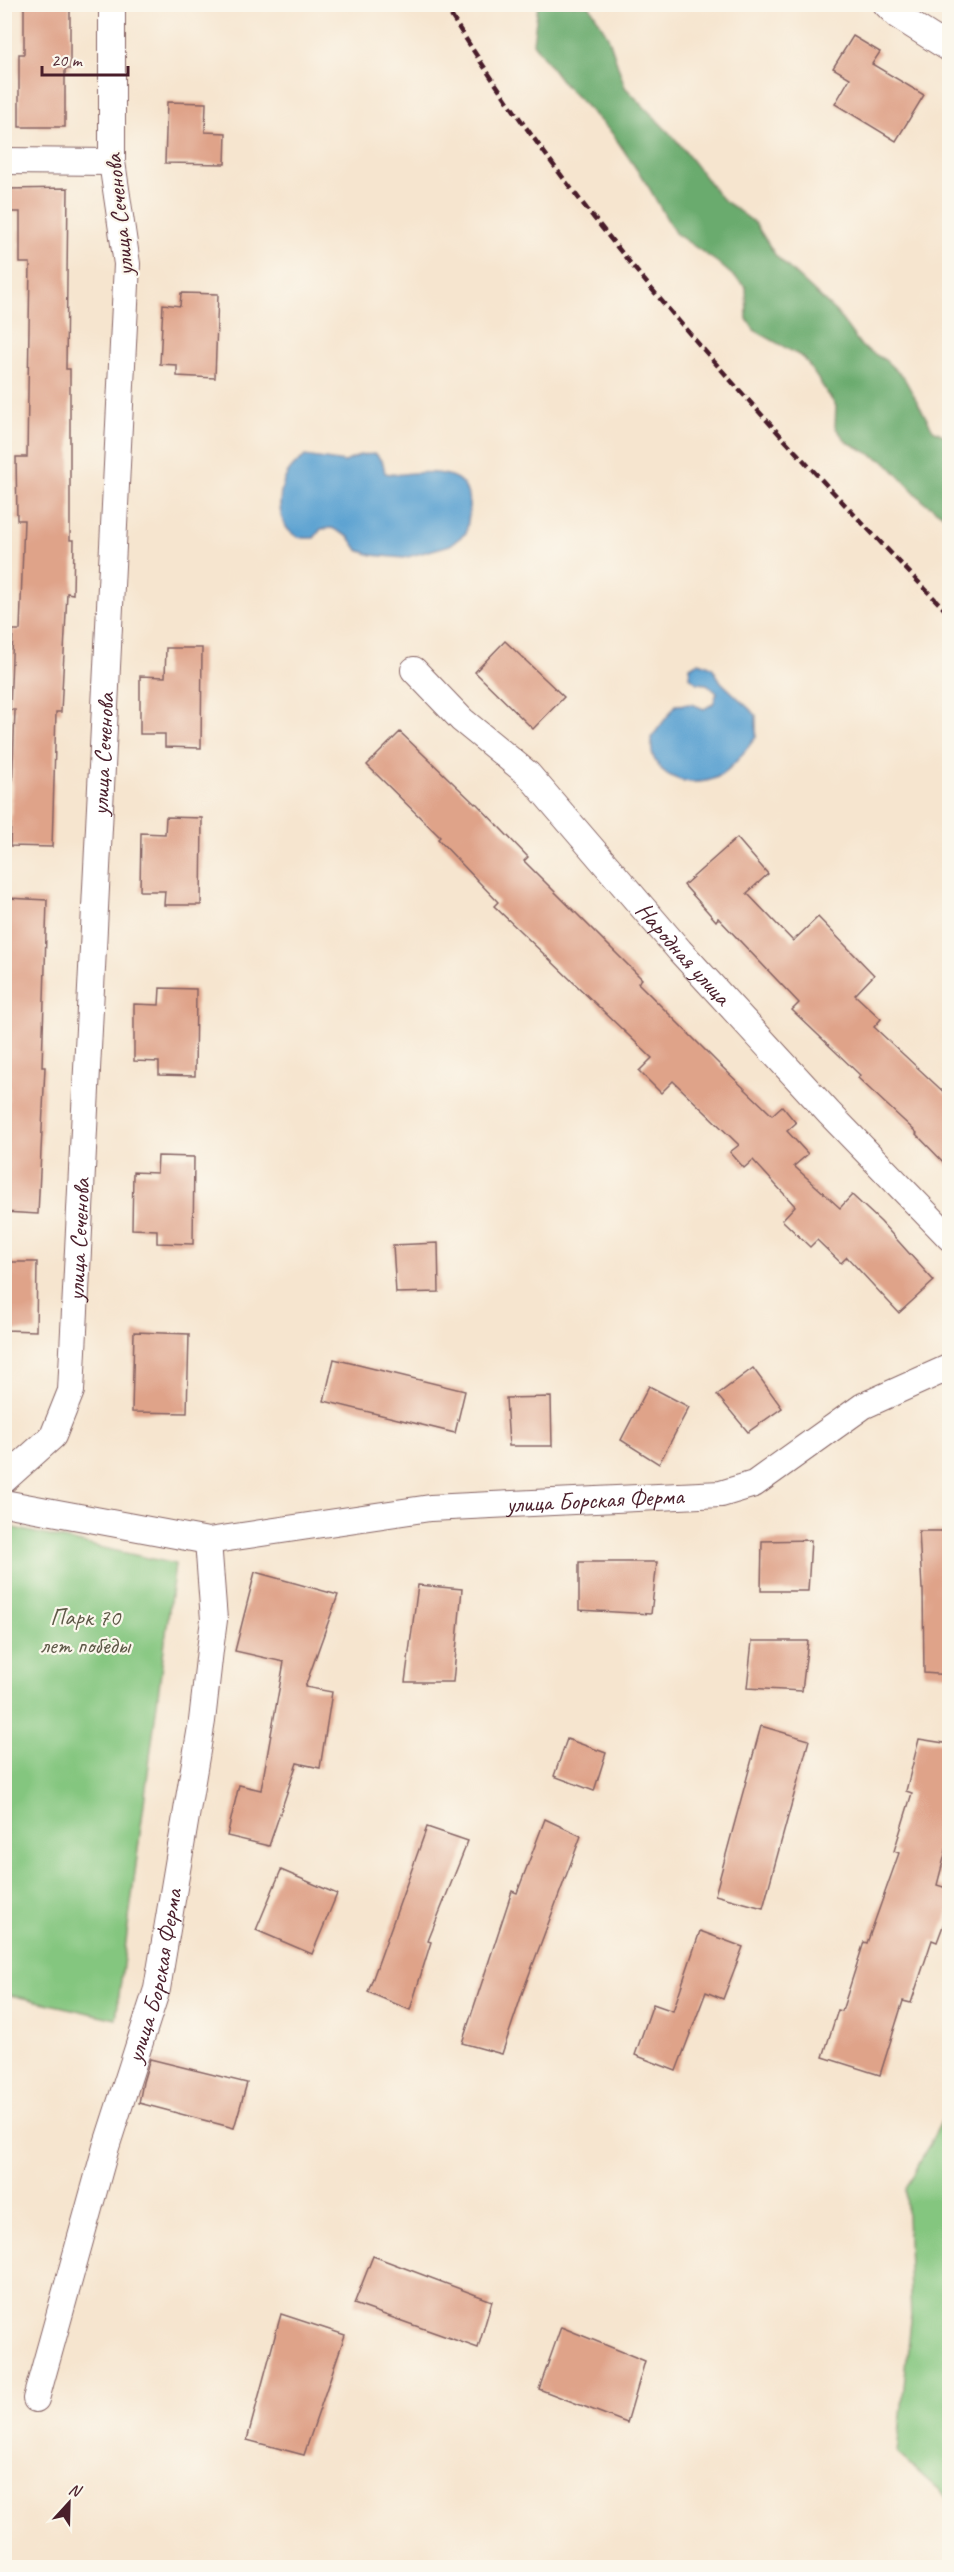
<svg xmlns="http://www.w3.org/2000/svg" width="954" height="2572" font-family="Caveat,sans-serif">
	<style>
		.green { fill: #84c67f; stroke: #677255; stroke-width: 1.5 }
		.forest { fill: #6bab6e; stroke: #5a654c; stroke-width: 1.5 }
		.water { fill: #5ba2d1; stroke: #52607e; stroke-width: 1.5 }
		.building { fill: #dfa389 }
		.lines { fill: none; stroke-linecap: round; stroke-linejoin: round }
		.street-casing { stroke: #866464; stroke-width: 28 }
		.street { stroke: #fff; stroke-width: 26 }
		.rail { stroke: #4a1f2b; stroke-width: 4.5; stroke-dasharray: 9 4.5; stroke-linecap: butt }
		.labels { text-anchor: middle; stroke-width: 4.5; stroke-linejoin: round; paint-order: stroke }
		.street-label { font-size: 24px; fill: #4a1f2b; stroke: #fbf7ec }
		.park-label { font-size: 24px; fill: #5e5948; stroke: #fbf7ec }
	</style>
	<rect width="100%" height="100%" fill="#fbf7ec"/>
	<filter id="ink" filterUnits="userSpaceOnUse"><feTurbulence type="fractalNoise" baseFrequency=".0167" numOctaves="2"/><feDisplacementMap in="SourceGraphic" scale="12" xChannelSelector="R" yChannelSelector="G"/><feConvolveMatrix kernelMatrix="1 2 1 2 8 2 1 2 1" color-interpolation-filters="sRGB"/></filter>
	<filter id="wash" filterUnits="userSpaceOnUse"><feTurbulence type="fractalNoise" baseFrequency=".008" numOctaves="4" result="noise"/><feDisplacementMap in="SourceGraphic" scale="24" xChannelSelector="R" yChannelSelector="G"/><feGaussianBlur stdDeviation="1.35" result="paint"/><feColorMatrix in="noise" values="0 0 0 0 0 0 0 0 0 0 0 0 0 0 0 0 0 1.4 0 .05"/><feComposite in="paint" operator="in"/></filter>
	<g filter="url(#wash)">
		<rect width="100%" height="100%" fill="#f6e5cf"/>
		<g class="green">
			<path d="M 5,1526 L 175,1564 L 116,2019 L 5,1994 Z"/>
			<path d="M 949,2107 L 949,2499 L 897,2453 L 911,2320 L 906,2189 Z"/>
		</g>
		<path class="forest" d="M 538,5 L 589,5 L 608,36 L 625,87 L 677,141 L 721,198 L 755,223 L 776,256 L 836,312 L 862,347 L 885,360 L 904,378 L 933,430 L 949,438 L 949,519 L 923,501 L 886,462 L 847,442 L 835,427 L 836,406 L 804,358 L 754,330 L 747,319 L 746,287 L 717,262 L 675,233 L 648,186 L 612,133 L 563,83 L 533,43 Z"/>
		<g class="water">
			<path d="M 376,454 L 383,463 L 385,473 C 397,476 401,474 413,473 C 464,469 476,485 466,533 L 450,545 L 404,558 L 372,555 L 358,550 L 349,537 L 332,528 L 321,529 L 314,538 C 309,538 300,539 296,536 C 274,524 277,485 291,469 C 295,464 301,460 305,456 L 345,462 L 360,455 Z"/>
			<path d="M 699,662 L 712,667 L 721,682 L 756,715 L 756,737 C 746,749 735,766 721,775 C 699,789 663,782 653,756 C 651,751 652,743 651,738 L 676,705 L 692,704 L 704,709 L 713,704 L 717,693 L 707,684 L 697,683 L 690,677 L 690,667 Z"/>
		</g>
		<g id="blocks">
			<g class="building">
				<path d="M 24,4 L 70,4 L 70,69 L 65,69 L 65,127 L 19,127 L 19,54 L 24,54 Z"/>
				<path d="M 853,36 L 880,52 L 872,64 L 924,95 L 896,141 L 835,104 L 850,78 L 833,68 Z"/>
				<path d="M 167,102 L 206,103 L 205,132 L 226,133 L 225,164 L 165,163 Z"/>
				<path d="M 68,188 L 66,369 L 70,369 L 70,540 L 74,540 L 73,594 L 67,593 L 61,712 L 56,712 L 52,847 L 10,846 L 15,710 L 10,710 L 13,630 L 20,630 L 24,520 L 17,520 L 16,457 L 27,457 L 30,263 L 20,263 L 20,212 L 7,212 L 6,189 Z"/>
				<path d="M 181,293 L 218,294 L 215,378 L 177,376 L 177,365 L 160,364 L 163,304 L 180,306 Z"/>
				<path d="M 505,641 L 564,697 L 533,729 L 475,672 Z"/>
				<path d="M 166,648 L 202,648 L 201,748 L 165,747 L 165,734 L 140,734 L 140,676 L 165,677 Z"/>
				<path d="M 400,732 L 475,804 L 476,803 L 528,857 L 524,861 L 642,979 L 638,983 L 720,1065 L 772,1115 L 782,1106 L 796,1123 L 787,1131 L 808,1154 L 794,1166 L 840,1208 L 852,1195 L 881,1222 L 934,1281 L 899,1313 L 847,1257 L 841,1263 L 817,1240 L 810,1247 L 782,1220 L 795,1206 L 753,1160 L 744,1168 L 730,1152 L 739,1145 L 673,1081 L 661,1093 L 639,1071 L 652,1058 L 494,906 L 498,902 L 438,839 L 440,837 L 367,765 Z"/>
				<path d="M 166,817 L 202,818 L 201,905 L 164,905 L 165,891 L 140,891 L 141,833 L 165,834 Z"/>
				<path d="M 737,838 L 768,874 L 747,893 L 793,941 L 818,917 L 874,975 L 855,995 L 881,1019 L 874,1027 L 950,1098 L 950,1169 L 916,1134 L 917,1133 L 858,1078 L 860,1075 L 792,1010 L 799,1003 L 718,918 L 716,921 L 684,885 Z"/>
				<path d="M 7,898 L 47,900 L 42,1067 L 45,1067 L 38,1214 L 4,1212 L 9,1087 L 4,1087 Z"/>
				<path d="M 160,988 L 196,989 L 195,1076 L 159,1075 L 159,1062 L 134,1061 L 134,1004 L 159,1005 Z"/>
				<path d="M 158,1156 L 194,1157 L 193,1244 L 157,1243 L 157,1230 L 132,1229 L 133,1172 L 157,1173 Z"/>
				<path d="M 438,1243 L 439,1292 L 396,1293 L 393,1245 Z"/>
				<path d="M 4,1262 L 37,1262 L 36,1331 L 4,1330 Z"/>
				<path d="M 134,1332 L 189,1334 L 187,1413 L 132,1412 Z"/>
				<path d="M 334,1359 L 465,1391 L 455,1433 L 324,1401 Z"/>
				<path d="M 753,1368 L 782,1408 L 748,1432 L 717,1395 Z"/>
				<path d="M 649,1386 L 689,1407 L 659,1464 L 621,1440 Z"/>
				<path d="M 551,1397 L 552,1446 L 509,1446 L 506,1398 Z"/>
				<path d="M 919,1531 L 950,1531 L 950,1675 L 924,1673 L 923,1589 L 922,1589 Z"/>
				<path d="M 811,1540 L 808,1591 L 761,1591 L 762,1541 Z"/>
				<path d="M 579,1562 L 657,1562 L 651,1614 L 579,1610 Z"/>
				<path d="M 255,1572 L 338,1595 L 305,1687 L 332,1692 L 320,1768 L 297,1763 L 269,1846 L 227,1836 L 239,1785 L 261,1790 L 284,1662 L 235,1651 Z"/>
				<path d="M 418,1585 L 462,1589 L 453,1682 L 405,1682 Z"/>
				<path d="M 752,1641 L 808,1641 L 802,1691 L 747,1688 Z"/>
				<path d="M 761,1726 L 809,1740 L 763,1908 L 715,1895 Z"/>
				<path d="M 567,1739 L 606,1753 L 594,1791 L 554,1776 Z"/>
				<path d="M 919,1739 L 950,1744 L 950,1835 L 937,1885 L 950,1889 L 950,1907 L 937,1942 L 932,1940 L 911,2003 L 903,2001 L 880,2075 L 823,2057 L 838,2010 L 842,2011 L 864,1942 L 867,1943 L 899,1853 L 894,1851 L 912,1793 L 906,1791 Z"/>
				<path d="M 545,1819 L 581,1836 L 523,1991 L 502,2054 L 462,2043 L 512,1891 L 517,1893 Z"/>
				<path d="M 427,1827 L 468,1841 L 428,1941 L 431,1942 L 410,2010 L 368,1992 Z"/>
				<path d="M 281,1870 L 337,1894 L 312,1954 L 256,1930 Z"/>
				<path d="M 700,1931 L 743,1947 L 723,1999 L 706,1992 L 676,2071 L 635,2055 L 653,2004 L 673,2011 Z"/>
				<path d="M 150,2059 L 247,2083 L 234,2128 L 139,2103 L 143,2082 Z"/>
				<path d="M 373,2256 L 492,2301 L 478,2348 L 354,2304 Z"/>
				<path d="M 281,2314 L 345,2335 L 304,2455 L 247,2440 Z"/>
				<path d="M 561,2327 L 645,2361 L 627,2423 L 539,2389 Z"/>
			</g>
		</g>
	</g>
	<g filter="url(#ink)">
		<use href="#blocks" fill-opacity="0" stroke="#866464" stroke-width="1.5"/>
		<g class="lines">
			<defs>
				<g id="street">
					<path d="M 886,4 L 898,16 L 950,49"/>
					<path d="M 4,161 L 112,162"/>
					<path id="s1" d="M 414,670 L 462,720 L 528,774 L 680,951 L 829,1113 L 950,1238"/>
					<path id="s2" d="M 4,1480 L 53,1436 L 71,1391 L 127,264 L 112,162 L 112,4"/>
					<path id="s3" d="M 4,1503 L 208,1541 L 430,1508 L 721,1494 L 754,1484 L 863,1406 L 950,1367"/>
					<path id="s4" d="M 36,2399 L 106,2147 L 157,1989 L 202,1721 L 210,1650 L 214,1620 L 208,1541"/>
				</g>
			</defs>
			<use href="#street" class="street-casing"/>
			<use href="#street" class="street"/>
			<path class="rail" d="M 444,4 C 583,231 767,424 950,615"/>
		</g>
	</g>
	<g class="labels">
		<g class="street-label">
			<text transform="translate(119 215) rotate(-96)" y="8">улица Сеченова</text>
			<text dy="8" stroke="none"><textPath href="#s2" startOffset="752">улица Сеченова</textPath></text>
			<text dy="8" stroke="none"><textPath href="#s1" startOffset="392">Народная улица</textPath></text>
			<text dy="8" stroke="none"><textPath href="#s2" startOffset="266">улица Сеченова</textPath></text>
			<text dy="8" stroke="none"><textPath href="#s3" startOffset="597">улица Борская Ферма</textPath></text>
			<text dy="8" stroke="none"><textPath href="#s4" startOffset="440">улица Борская Ферма</textPath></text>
		</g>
		<g class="park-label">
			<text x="85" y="1625">Парк 70<tspan x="85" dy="28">лет победы</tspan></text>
		</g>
	</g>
	<rect width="954" height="2572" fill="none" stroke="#fbf7ec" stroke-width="24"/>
	<g transform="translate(69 2503) rotate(22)" stroke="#fbf7ec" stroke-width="4.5" paint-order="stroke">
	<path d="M0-4.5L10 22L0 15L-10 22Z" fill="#4a1f2b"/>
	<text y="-9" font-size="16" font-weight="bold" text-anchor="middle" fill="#4a1f2b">N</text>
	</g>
	<path d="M42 66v9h86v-9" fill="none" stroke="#4a1f2b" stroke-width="3"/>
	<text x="51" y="66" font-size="18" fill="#4a1f2b" stroke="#fbf7ec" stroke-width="4.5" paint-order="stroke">20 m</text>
</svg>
